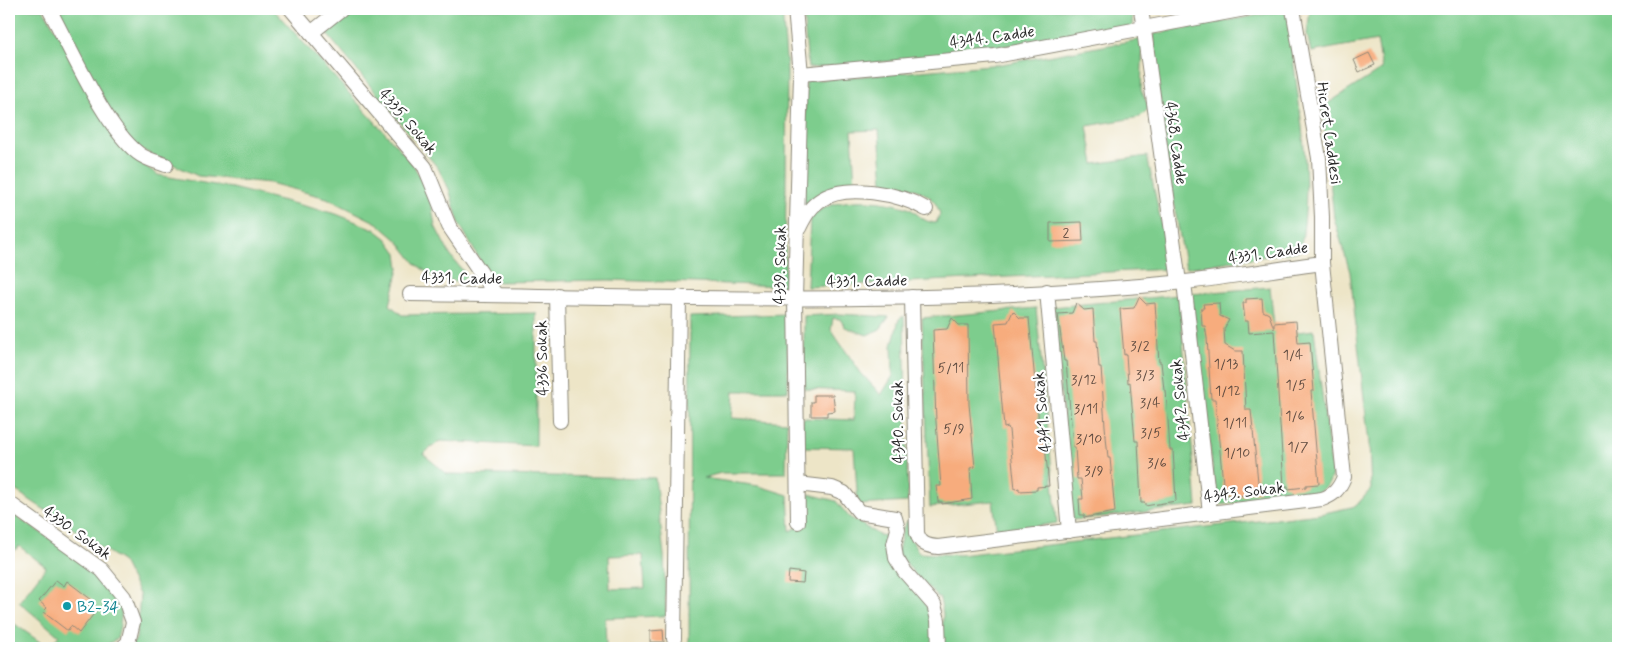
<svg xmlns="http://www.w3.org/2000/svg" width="1627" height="657" font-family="Mynerve,sans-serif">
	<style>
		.green { fill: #7dcd8d; stroke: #547c5c; fill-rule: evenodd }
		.building { fill: #f7ac7d }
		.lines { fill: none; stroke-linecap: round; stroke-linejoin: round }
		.minor-casing { stroke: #8c8879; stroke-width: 16 }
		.minor { stroke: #fff; stroke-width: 14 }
		.culture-dot { fill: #0f9aa8; stroke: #fff; stroke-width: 2 }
		.labels { text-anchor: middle; stroke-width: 4.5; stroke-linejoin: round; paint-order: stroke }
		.number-label { font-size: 14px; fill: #5e4b40 }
		.street-label { font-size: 16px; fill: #2b2b2b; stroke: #fff }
		.culture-label { font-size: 16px; fill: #0d838f; stroke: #fff; text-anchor: start }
	</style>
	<rect width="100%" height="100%" fill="#fff"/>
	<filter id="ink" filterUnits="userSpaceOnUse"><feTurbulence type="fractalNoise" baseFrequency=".02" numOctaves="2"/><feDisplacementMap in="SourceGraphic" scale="10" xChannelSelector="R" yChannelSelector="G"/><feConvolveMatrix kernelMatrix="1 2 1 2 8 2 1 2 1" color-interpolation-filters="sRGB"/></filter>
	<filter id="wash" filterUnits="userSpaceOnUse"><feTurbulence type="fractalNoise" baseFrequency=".0096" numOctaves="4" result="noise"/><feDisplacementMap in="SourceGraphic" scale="20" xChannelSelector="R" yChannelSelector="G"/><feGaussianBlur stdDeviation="1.12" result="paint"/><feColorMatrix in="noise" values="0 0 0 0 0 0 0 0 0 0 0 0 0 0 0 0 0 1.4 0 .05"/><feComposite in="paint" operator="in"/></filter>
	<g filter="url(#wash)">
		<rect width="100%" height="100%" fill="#ede5c7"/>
		<g class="green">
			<path d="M 9,9 L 43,9 L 135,159 L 158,175 L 232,188 L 336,214 L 374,229 L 387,239 L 397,253 L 399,268 L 390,305 L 402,315 L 536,313 L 536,446 L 440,441 L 423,454 L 447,474 L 655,478 L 664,555 L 666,616 L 605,618 L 606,648 L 129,648 L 136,639 L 140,596 L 123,562 L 9,486 ZM 643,555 L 645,588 L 610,589 L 609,556 Z"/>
			<path d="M 56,9 L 273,9 L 413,164 L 431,201 L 435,226 L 450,255 L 467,276 L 461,282 L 433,277 L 416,264 L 398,241 L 377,223 L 327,198 L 270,183 L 198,176 L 136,147 L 119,128 Z"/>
			<path d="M 359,9 L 782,9 L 787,70 L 785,286 L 608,280 L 498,282 L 482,264 L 459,223 L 449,189 L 438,168 L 327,34 Z"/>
			<path d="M 803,9 L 1133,9 L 1132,27 L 917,59 L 808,68 Z"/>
			<path d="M 1323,9 L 1618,9 L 1618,648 L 942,648 L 943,614 L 940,599 L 916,576 L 898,552 L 903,528 L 908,520 L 910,537 L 919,553 L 960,555 L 1320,514 L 1356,506 L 1371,489 L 1369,443 L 1350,272 L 1334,218 L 1322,107 L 1382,69 L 1377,40 L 1311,52 L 1307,34 L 1310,11 Z"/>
			<path d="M 1282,11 L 1289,17 C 1295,99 1316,169 1300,251 L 1186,268 C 1171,191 1157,112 1154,34 Z"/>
			<path d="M 1143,39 L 1141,90 L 1149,108 L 1140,117 L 1087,126 L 1094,164 L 1147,156 L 1171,269 L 807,287 L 810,219 C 829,195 878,199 905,207 C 918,211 920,222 936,223 L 940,214 C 934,189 904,185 883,184 L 879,130 L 852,131 L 855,185 C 834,189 818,190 803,207 L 806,81 L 1002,64 Z"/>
			<path d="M 1270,287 L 1275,335 L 1314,330 L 1332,474 L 1329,483 L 1318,493 L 1217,505 L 1191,294 Z"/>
			<path d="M 1179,295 L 1197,506 L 1073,520 L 1053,307 Z"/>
			<path d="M 1036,308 L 1057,523 L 997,532 L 993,501 L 930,507 L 922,318 Z"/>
			<path d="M 787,314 L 788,391 L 734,391 L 732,418 L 787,422 L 786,473 L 721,473 L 703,478 L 759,486 L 788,495 L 790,531 L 808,522 L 809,494 L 836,501 L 849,517 L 879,535 L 890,536 L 935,623 L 934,648 L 689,648 L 690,317 Z"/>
			<path d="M 840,314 L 889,317 L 880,329 L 867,335 L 845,327 L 840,319 L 833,318 L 831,330 L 861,373 L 881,395 L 893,376 L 892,346 L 899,319 L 904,316 L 908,502 L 858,505 L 854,448 L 802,447 L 803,418 L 854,420 L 855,391 L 804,389 L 804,316 Z"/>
			<path d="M 9,512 C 35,530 102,568 117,593 C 125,605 120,626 117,639 L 101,648 L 9,648 L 9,620 L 47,647 L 59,636 L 19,602 L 46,567 L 19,546 L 9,557 Z"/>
		</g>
		<g id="blocks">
			<g class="building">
				<path d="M 1369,53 L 1375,65 L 1359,72 L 1354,60 Z"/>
				<path d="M 1082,222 L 1083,241 L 1050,242 L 1050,223 Z"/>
				<path d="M 1139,297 L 1146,304 L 1155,303 L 1159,362 L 1161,362 L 1164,390 L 1166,390 L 1170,450 L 1173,450 L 1176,501 L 1145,506 L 1145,503 L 1141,503 L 1138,441 L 1135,441 L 1130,382 L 1128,383 L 1126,354 L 1124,355 L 1120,309 L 1134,308 Z"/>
				<path d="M 1262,298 L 1263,311 L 1269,314 L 1274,329 L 1274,323 L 1296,321 L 1298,343 L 1310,342 L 1314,391 L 1311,391 L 1319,484 L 1306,485 L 1306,487 L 1288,489 L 1288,486 L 1284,486 L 1274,331 L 1249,333 L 1248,321 L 1245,321 L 1243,303 L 1246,303 L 1246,299 Z"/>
				<path d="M 1076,303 L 1084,310 L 1093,309 L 1095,341 L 1097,341 L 1099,367 L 1101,367 L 1105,426 L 1108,458 L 1110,458 L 1115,512 L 1084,518 L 1084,515 L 1080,515 L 1079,499 L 1083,499 L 1081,479 L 1077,479 L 1075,447 L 1073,447 L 1066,361 L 1064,361 L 1058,314 L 1072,313 Z"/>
				<path d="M 1219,303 L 1220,316 L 1229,320 L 1224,329 L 1225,345 L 1235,351 L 1243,351 L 1246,410 L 1251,410 L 1259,492 L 1246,493 L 1247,495 L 1229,497 L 1228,494 L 1224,494 L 1215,399 L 1211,399 L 1207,338 L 1205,326 L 1202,326 L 1201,308 L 1204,308 L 1203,304 Z"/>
				<path d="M 1013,311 L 1020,318 L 1029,318 L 1040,435 L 1044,435 L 1049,486 L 1037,487 L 1037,490 L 1019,491 L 1019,488 L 1015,489 L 1009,430 L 1008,427 L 1004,428 L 995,323 L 1008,322 Z"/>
				<path d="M 952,318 L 959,325 L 968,325 L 969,404 L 975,467 L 970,468 L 972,499 L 942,504 L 942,502 L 938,502 L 936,486 L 941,486 L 936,422 L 933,330 L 947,329 Z"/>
				<path d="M 814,395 L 833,395 L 835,411 L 827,412 L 827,416 L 811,416 L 811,402 L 814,402 Z"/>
				<path d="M 789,571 L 804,573 L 803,583 L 788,582 Z"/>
				<path d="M 56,580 L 64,586 L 67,581 L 92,600 L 88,605 L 96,611 L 79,633 L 71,626 L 68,631 L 43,612 L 47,608 L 39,601 Z"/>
				<path d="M 663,630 L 664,642 L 650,642 L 650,631 Z"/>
			</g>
		</g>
	</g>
	<g filter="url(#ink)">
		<use href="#blocks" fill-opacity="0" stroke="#8c8879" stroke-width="1"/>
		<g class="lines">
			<defs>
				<g id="minor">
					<path d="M 49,9 C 71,49 104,126 138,153 C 145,159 157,162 166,165"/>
					<path d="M 291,9 L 425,167 L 449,226 L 496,295"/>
					<path d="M 795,9 L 801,74 L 795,298 L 798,522"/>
					<path d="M 1141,9 L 1179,282"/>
					<path d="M 311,33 L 341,9"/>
					<path d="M 801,74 L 995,56 L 1245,9"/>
					<path d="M 799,228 C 804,218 809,208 819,201 C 845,182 901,194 926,209"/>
					<path d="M 1184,282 L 1210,513"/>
					<path d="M 1047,291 L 1069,531"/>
					<path d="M 410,294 C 668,297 928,307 1185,282 C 1231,277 1276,269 1322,263"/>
					<path d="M 557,295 L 560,421"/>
					<path d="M 912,297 L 917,533 C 920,544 927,546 938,547 L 1322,499 C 1334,495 1339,489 1344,477 L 1322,263 L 1322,217 L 1319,158 L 1293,9"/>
					<path d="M 798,484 L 832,488 L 844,493 L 859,512 L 895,518 L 898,529 L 894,544 L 896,558 L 904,571 L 934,605 L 938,620 L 939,648"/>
					<path d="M 9,503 L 102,570 L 124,597 L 133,622 L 128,643 L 122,648"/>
					<path d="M 674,639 L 679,297"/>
				</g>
			</defs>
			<use href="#minor" class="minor-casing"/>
			<use href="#minor" class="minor"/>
		</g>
	</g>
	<circle class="culture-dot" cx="67" cy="606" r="5"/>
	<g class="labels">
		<g class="number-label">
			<text x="1066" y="237">2</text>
			<text x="1140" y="350">3/2</text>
			<text x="1293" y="359">1/4</text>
			<text x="1226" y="368">1/13</text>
			<text x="951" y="372">5/11</text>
			<text x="1145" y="379">3/3</text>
			<text x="1084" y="384">3/12</text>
			<text x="1296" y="389">1/5</text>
			<text x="1228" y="395">1/12</text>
			<text x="1150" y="407">3/4</text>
			<text x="1086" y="413">3/11</text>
			<text x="1295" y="420">1/6</text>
			<text x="1235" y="427">1/11</text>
			<text x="954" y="433">5/9</text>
			<text x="1151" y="437">3/5</text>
			<text x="1089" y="443">3/10</text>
			<text x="1298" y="451">1/7</text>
			<text x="1237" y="457">1/10</text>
			<text x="1157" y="467">3/6</text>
			<text x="1094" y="475">3/9</text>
		</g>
		<g class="street-label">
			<text transform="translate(992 36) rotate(-8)" y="6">4344. Cadde</text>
			<text transform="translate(409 121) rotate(50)" y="6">4335. Sokak</text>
			<text transform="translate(1330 133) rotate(82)" y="6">Hicret Caddesi</text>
			<text transform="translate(1177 143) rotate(82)" y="6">4368. Cadde</text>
			<text transform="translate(1268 252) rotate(-8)" y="6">4331. Cadde</text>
			<text transform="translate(779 265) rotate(-89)" y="6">4339. Sokak</text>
			<text transform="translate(462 277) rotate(1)" y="6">4331. Cadde</text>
			<text transform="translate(867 280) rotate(-1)" y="6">4331. Cadde</text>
			<text transform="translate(541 358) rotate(-91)" y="6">4336 Sokak</text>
			<text transform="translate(1179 400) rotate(-96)" y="6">4342. Sokak</text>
			<text transform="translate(1041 412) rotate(-95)" y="6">4341. Sokak</text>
			<text transform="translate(897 422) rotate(-91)" y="6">4340. Sokak</text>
			<text transform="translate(1244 491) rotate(-7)" y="6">4343. Sokak</text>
			<text transform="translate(78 532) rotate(36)" y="6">4330. Sokak</text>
		</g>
		<g class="culture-label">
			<text x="77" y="612">B2-34</text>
		</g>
	</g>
	<rect width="1627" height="657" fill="none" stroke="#fff" stroke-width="30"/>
</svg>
